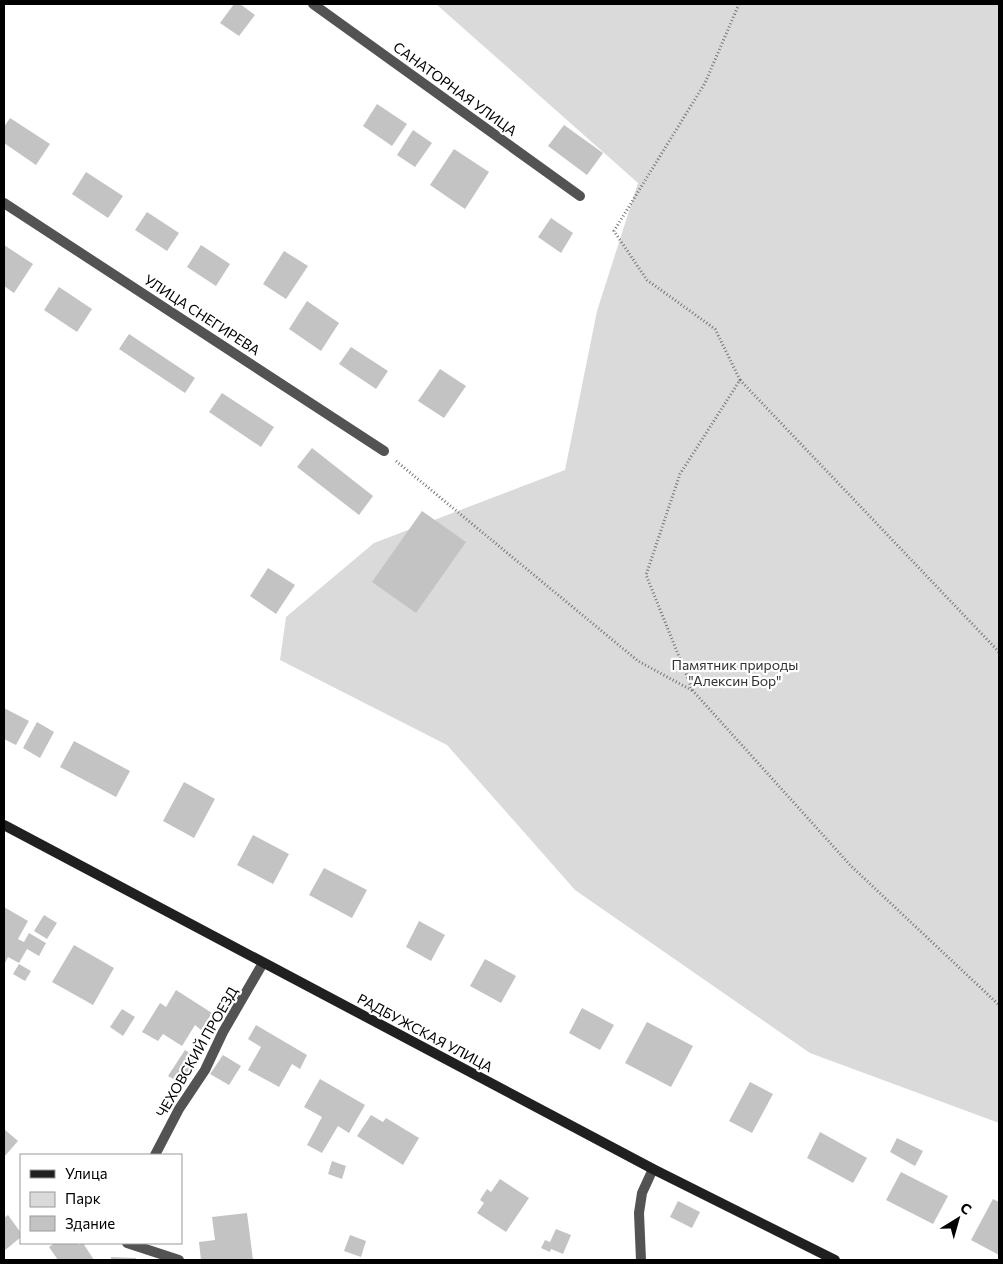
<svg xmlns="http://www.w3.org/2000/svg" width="1003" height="1264" font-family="Commissioner,sans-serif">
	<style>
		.green { fill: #dadada }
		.building { fill: #c3c3c3 }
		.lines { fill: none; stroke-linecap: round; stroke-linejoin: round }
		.path { stroke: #757575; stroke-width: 3; stroke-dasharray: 1 2.5; stroke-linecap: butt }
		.street { stroke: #535353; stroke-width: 10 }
		.secondary { stroke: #202020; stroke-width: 10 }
		.labels { text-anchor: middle; stroke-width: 4.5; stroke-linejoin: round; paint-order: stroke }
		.street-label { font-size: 14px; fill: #000; stroke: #fff }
		.park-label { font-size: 14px; fill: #313131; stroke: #fff }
	</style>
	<rect width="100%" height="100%" fill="#fff"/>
	<path class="green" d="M 436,4 L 999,4 L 999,1123 L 810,1053 L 575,890 L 447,745 L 280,660 L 286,617 L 374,543 L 565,470 L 597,311 L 638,183 Z"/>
	<g class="building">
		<path d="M 234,4 L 240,4 L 255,15 L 239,36 L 220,23 Z"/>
		<path d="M 377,104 L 407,124 L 392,146 L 363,126 Z"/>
		<path d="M 10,118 L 50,144 L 36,165 L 4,143 L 4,127 Z"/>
		<path d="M 564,125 L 603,153 L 587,175 L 548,146 Z"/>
		<path d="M 413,130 L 432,143 L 415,167 L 397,155 Z"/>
		<path d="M 454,149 L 489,172 L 465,209 L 430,185 Z"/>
		<path d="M 86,172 L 123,196 L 108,218 L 72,194 Z"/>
		<path d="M 147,212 L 179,233 L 167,251 L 135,230 Z"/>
		<path d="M 551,218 L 573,233 L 561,253 L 538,237 Z"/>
		<path d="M 4,245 L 33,264 L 14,293 L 4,286 Z"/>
		<path d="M 201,245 L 230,264 L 216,286 L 187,267 Z"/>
		<path d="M 284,251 L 308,266 L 286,299 L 263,284 Z"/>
		<path d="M 59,287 L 92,309 L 77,332 L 44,310 Z"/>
		<path d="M 307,301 L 339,323 L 321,351 L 289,329 Z"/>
		<path d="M 129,334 L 195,378 L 185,393 L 119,349 Z"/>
		<path d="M 351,347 L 388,371 L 376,389 L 339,364 Z"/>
		<path d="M 440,369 L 466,386 L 444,418 L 418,401 Z"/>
		<path d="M 222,393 L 274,427 L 261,447 L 209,412 Z"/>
		<path d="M 312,448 L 373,496 L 359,515 L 297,467 Z"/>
		<path d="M 422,511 L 466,542 L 416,613 L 372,582 Z"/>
		<path d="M 268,568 L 295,585 L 276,614 L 250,596 Z"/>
		<path d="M 4,708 L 29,721 L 16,745 L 4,739 Z"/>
		<path d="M 37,722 L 54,732 L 40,758 L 23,748 Z"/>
		<path d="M 74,741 L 130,771 L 116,797 L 60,767 Z"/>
		<path d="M 184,782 L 215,799 L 194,838 L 163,821 Z"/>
		<path d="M 253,835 L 289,854 L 273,884 L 237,865 Z"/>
		<path d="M 324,868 L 367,890 L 352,918 L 309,895 Z"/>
		<path d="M 4,907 L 28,921 L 18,939 L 24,942 L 29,933 L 46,943 L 39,956 L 27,949 L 19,963 L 8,957 L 4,965 Z"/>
		<path d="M 44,915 L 57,923 L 47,939 L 34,931 Z"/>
		<path d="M 419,921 L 445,935 L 431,961 L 406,947 Z"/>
		<path d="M 74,945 L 114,968 L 93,1005 L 52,982 Z"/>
		<path d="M 485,959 L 516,976 L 501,1003 L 470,986 Z"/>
		<path d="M 19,964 L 31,971 L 25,981 L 13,974 Z"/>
		<path d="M 176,990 L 212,1013 L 201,1030 L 195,1025 L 182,1046 L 163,1034 L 158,1041 L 142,1032 L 160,1003 L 166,1007 Z"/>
		<path d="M 582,1008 L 614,1025 L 600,1050 L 569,1033 Z"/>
		<path d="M 122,1009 L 135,1017 L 123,1036 L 110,1027 Z"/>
		<path d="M 647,1022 L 693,1046 L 671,1087 L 625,1063 Z"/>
		<path d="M 256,1025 L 307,1055 L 300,1069 L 292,1064 L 279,1087 L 248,1070 L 261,1047 L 248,1039 Z"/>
		<path d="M 185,1050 L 198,1058 L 182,1084 L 168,1076 Z"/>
		<path d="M 223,1055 L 241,1066 L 229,1085 L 210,1074 Z"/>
		<path d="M 320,1079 L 365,1105 L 349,1133 L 338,1126 L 322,1153 L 307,1145 L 322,1117 L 304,1107 Z"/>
		<path d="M 750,1082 L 773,1094 L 752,1133 L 729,1121 Z"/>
		<path d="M 371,1115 L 383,1122 L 386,1118 L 419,1138 L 403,1165 L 357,1136 Z"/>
		<path d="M 4,1129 L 18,1141 L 4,1157 Z"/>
		<path d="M 820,1132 L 867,1158 L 853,1183 L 807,1158 Z"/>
		<path d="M 897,1138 L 923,1151 L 915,1166 L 890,1152 Z"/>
		<path d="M 332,1161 L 346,1166 L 342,1179 L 328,1174 Z"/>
		<path d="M 901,1172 L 948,1196 L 933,1224 L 886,1200 Z"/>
		<path d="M 500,1179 L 529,1198 L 506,1232 L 477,1213 L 484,1203 L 480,1200 L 487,1189 L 491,1192 Z"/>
		<path d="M 993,1199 L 999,1202 L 999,1255 L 971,1240 Z"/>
		<path d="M 678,1201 L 700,1212 L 692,1228 L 670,1217 Z"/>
		<path d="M 247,1213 L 253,1260 L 201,1260 L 199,1242 L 215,1240 L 212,1217 Z"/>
		<path d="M 8,1215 L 21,1233 L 21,1237 L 4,1251 L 4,1218 Z"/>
		<path d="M 556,1229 L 571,1235 L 563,1254 L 551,1249 L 550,1252 L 541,1248 L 545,1240 L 550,1242 Z"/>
		<path d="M 350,1235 L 366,1241 L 361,1257 L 344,1251 Z"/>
		<path d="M 55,1243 L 77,1243 L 79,1245 L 83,1243 L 94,1260 L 58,1260 L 49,1247 Z"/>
		<path d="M 111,1257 L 136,1258 L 136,1260 L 111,1260 Z"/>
	</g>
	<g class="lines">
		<g class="path">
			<path d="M 739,4 L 705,83 L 614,231 L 647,280 L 715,329 L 740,380 L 680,474 L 646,575 L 693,691 L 851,866 L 999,1005"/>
			<path d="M 740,380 L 999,652"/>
			<path d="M 396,461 L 638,661 L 693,691"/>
		</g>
		<g class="street">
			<path d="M 313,4 L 580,196"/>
			<path d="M 4,203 L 384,451"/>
			<path d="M 155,1155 L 179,1109 L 205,1070 L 223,1032 L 263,963"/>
			<path d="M 127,1243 L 179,1260"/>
			<path d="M 641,1260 L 639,1213 L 642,1193 L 653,1169"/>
		</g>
		<path class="secondary" d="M 4,825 L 653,1169 L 835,1260"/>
	</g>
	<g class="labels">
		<g class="street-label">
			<text transform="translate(455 89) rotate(36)" y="5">САНАТОРНАЯ УЛИЦА</text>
			<text transform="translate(202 315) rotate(33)" y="5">УЛИЦА СНЕГИРЕВА</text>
			<text transform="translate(425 1033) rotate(28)" y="5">РАДБУЖСКАЯ УЛИЦА</text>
			<text transform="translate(197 1052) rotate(-60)" y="5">ЧЕХОВСКИЙ ПРОЕЗД</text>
		</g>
		<g class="park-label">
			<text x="735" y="670">Памятник природы<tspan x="735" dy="16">"Алексин Бор"</tspan></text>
		</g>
	</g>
	<rect width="1003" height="1264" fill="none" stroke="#000000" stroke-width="10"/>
	<rect x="20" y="1154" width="162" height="90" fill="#ffffff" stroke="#999999"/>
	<rect x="30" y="1170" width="25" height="8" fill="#202020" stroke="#999999"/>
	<text x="65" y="1179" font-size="15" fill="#000000">Улица</text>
	<rect x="30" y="1192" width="25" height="15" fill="#dadada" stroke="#999999"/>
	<text x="65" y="1204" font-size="15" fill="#000000">Парк</text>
	<rect x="30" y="1216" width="25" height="15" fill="#c3c3c3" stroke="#999999"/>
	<text x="65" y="1229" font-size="15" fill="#000000">Здание</text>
	<g transform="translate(958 1219) rotate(37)" stroke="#ffffff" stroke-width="4" paint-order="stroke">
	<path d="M0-4L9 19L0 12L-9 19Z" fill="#000000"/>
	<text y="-8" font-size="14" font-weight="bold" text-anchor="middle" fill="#000000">С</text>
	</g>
</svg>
